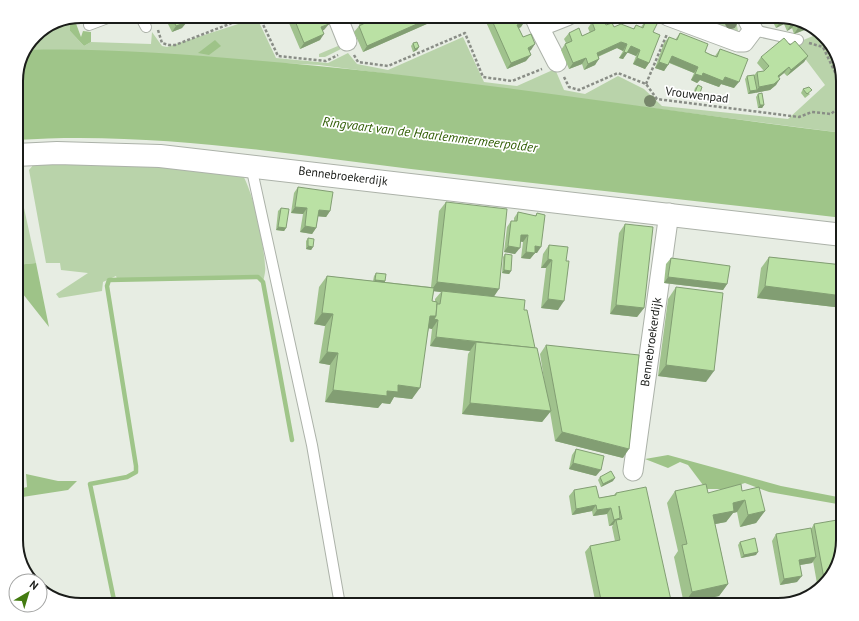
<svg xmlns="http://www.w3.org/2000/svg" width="859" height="621" font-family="'PT Sans',sans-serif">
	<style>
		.green { fill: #b9d3aa }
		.forest { fill: #9ec388 }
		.water { fill: #9fc589 }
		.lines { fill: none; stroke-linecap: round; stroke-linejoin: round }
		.stream { stroke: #9fc589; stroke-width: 4.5 }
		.service-casing { stroke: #acb2a9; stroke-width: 12 }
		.minor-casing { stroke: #acb2a9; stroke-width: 21 }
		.tertiary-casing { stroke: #acb2a9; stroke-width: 24 }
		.path { stroke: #898d86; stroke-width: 2.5; stroke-dasharray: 3 2; stroke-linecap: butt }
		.service { stroke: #fff; stroke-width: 10 }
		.minor { stroke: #fff; stroke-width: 19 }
		.tertiary { stroke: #fff; stroke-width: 22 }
		.tree { fill: #77876b }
		.wall { fill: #a0c28d; fill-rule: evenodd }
		.shaded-wall { fill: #829e73 }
		.building { fill: #bae1a4; stroke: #829e73 }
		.labels { text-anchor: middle; stroke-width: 3.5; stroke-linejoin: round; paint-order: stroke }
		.street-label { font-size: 12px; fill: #1a1c19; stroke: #fff }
		.water-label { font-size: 13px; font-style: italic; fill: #2f5c03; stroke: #fff }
		.rim { fill: none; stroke: #1a1c19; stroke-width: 2 }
	</style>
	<rect width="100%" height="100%" fill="#e7ede3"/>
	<g class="green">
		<path d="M 696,16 L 735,16 L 738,31 L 731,34 L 712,27 L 712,22 Z"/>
		<path d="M 257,18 L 276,58 L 328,63 L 348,53 L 357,64 L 388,70 L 463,37 L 484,82 L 517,86 L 555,69 L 564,90 L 585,94 L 618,76 L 644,89 L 662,106 L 788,119 L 825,85 L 794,44 L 820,33 L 836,52 L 843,80 L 843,133 L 319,65 L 29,50 L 38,32 L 70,20 L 70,31 L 84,46 L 91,42 L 151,44 L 152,32 L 162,46 L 167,47 Z"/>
		<path d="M 345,43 L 347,46 L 325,57 L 319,57 L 319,54 Z"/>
		<path d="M 69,163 L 240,171 C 253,188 264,244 265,266 C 266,271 264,277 263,282 L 258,277 L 117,279 L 116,276 L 103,282 L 102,291 L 59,298 L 56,294 L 88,273 L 61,270 L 60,263 L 46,263 L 29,170 L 34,164 Z"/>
		<path d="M 16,173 L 17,176 L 36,263 L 16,265 Z"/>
	</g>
	<g class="forest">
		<path d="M 74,18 L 81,37 L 83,31 L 91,32 L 91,42 L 84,46 L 70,31 L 70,20 Z"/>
		<path d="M 215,40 L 221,46 L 209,55 L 198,53 Z"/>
		<path d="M 36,263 L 49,327 L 19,289 L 16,289 L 16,265 Z"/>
		<path d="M 668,455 L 781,486 L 843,498 L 843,505 L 769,492 L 745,483 L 725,489 L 706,489 L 688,465 L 680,462 L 668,468 L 645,459 Z"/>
		<path d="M 26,474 L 58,481 L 77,481 L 68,490 L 16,498 L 16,490 L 27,487 Z"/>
	</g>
	<path class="water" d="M 29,50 C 103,48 177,54 251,60 C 449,76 646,109 843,133 L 843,218 C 699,201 555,186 411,169 C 280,153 149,131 16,140 L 16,76 Z"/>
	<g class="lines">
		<path class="stream" d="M 115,605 L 90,484 L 127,477 L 136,472 L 136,466 L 107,286 L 109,280 L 258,277 L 263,282 L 292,440"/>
		<defs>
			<g id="service">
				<path d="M 140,16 L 146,27"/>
				<path d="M 89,25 L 113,16"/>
				<path d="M 753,30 L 798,40"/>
				<path d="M 251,166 L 312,445 L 340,605"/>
			</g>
			<g id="minor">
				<path d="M 337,16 L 347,41"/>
				<path d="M 534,16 L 539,27 L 567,16"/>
				<path d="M 668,16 L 738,42 L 744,42 L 753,30 L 746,16"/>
				<path d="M 539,27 L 557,62"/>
				<path d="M 633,471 L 669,213"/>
			</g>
			<path id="tertiary" d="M 16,155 L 57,153 L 160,156 L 843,235"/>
		</defs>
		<use href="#service" class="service-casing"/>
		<use href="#minor" class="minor-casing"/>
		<use href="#tertiary" class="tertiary-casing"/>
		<g class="path">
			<path d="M 259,16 L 278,56 L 326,61 L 338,55"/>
			<path d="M 158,30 L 162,43 L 169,45 L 175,45 L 250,16"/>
			<path d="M 809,43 L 823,47 L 843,89"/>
			<path d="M 354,55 L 358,62 L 388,66 L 465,33 L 483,77 L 512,81 L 542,69"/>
			<path d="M 564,77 L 569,87 L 579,90 L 618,73 L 646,84 L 657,99 L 799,117 L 812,112 L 831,114 L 840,106 L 843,98"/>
			<path d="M 646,84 L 667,34"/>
		</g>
		<use href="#service" class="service"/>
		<use href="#minor" class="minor"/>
		<use href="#tertiary" class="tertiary"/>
	</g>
	<g class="tree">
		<circle cx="731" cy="23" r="6"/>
		<circle cx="650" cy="101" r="6"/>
	</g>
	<g class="wall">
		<path d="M 164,16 L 191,16 L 185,19 L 182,28 L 172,32 Z"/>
		<path d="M 286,16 L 316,16 L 324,30 L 322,30 L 320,40 L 300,49 Z"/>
		<path d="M 362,16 L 375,16 L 376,19 L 445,16 L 363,52 L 354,32 L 359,26 L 360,26 L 358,22 Z"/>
		<path d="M 488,16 L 523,16 L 521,27 L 519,28 L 523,37 L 531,50 L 529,51 L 526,61 L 507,69 L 486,22 L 489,17 Z"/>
		<path d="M 770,16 L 779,16 L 808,26 L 807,29 L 794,34 L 792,28 L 787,31 L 784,24 L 776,28 Z"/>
		<path d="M 646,20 L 653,32 L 649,63 L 645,69 L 633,64 L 636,56 L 628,52 L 623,59 L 619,58 L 623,51 L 617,48 L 598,57 L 595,65 L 584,70 L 582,64 L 569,69 L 561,50 L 565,44 L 566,43 L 564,39 L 569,33 L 582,36 L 590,33 L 588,28 L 592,22 L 614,27 L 633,29 L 636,25 L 641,27 Z"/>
		<path d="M 680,33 L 705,52 L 715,56 L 720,49 L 734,88 L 721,84 L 719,87 L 700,80 L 697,83 L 691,80 L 694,73 L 669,63 L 664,71 L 655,68 L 664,43 L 669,37 L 675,40 Z"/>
		<path d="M 413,43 L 419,47 L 417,50 L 413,52 L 411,46 Z"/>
		<path d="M 790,45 L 808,56 L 804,62 L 787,76 L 784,73 L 779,77 L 776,85 L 770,90 L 748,94 L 745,79 L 747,76 L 754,75 L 757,72 L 764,71 L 757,63 L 761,57 Z"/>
		<path d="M 698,85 L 697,97 L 693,95 L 695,88 Z"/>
		<path d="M 803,89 L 810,94 L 805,98 L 801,93 Z"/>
		<path d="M 758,94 L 764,105 L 762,108 L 758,108 L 756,97 Z"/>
		<path d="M 298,187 L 330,211 L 326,217 L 318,216 L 316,228 L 312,234 L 300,232 L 303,214 L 291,213 L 294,193 Z"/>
		<path d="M 446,202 L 494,296 L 524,310 L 546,392 L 540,354 L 546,345 L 623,458 L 555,441 L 550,412 L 542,422 L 462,414 L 468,354 L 470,351 L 430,346 L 432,329 L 429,328 L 412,399 L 394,397 L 390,404 L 382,403 L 378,408 L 325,402 L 330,365 L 319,363 L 325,326 L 314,324 L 319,287 L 327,276 L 373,281 L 374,276 L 376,273 L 385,281 L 385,282 L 431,287 L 439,211 ZM 434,291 L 441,292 L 435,299 L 435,301 L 432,301 Z"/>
		<path d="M 281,208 L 286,228 L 284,231 L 276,230 L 278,211 Z"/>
		<path d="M 518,212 L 535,216 L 537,213 L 537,253 L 535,253 L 530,259 L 521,258 L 523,242 L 520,241 L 515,254 L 504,252 L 507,227 L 511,221 L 514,221 L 514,218 Z"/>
		<path d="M 625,224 L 644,308 L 637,317 L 610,314 L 619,233 Z"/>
		<path d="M 308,238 L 313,247 L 311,250 L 306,249 L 306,241 Z"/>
		<path d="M 549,245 L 566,261 L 558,310 L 541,308 L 546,268 L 541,268 L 543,254 Z"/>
		<path d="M 505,254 L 511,271 L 509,274 L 502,273 L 503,257 Z"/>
		<path d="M 769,257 L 843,265 L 843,308 L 757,298 L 761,268 Z"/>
		<path d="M 671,258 L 727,284 L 723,290 L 664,283 L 666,264 Z"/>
		<path d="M 676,287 L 706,382 L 658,376 L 668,299 Z"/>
		<path d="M 576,449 L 596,476 L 569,469 L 572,455 Z"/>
		<path d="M 600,477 L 613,481 L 601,487 L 598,480 Z"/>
		<path d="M 574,490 L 599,498 L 614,495 L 616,493 L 672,605 L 596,605 L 585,552 L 590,546 L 615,541 L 612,527 L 613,525 L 609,526 L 607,514 L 593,516 L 592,511 L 572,515 L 569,496 Z"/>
		<path d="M 675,491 L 708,493 L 742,491 L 765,511 L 756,523 L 740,527 L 737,512 L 733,513 L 726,522 L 715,524 L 728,584 L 719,596 L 684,604 L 674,557 L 678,551 L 667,503 Z"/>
		<path d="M 814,524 L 830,580 L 818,589 L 813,561 L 812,563 L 800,565 L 797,582 L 780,585 L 772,541 L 776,534 L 811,529 Z"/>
		<path d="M 740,542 L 756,555 L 741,558 L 738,545 Z"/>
	</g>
	<g class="shaded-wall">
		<path d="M 183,16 L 191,16 L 179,21 Z"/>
		<path d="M 435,16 L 445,16 L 363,52 L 367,46 Z"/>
		<path d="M 787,19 L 784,24 L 776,28 L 780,22 Z"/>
		<path d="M 525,21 L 521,27 L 513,31 L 517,25 Z"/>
		<path d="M 187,22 L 182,28 L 172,32 L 176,26 Z"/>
		<path d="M 796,22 L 792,28 L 787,31 L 791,24 Z"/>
		<path d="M 329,24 L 324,30 L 317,33 L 321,27 Z"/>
		<path d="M 805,25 L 808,26 L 807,29 L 794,34 L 798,28 Z"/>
		<path d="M 324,34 L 320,40 L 300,49 L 304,43 Z"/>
		<path d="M 621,42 L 627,44 L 623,51 L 617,48 L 592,59 L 597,53 Z"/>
		<path d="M 535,44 L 531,50 L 523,54 L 528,48 Z"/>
		<path d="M 631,46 L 640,50 L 636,56 L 626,52 Z"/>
		<path d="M 419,47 L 417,50 L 413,52 L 415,49 Z"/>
		<path d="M 624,52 L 627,53 L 623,59 L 619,58 Z"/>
		<path d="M 531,55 L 526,61 L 507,69 L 511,63 Z"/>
		<path d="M 672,56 L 698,67 L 694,73 L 668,62 Z"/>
		<path d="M 808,56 L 804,62 L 787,76 L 791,70 Z"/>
		<path d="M 586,58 L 582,64 L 569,69 L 573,63 Z"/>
		<path d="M 637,58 L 649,63 L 645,69 L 633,64 Z"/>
		<path d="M 599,59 L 595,65 L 584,70 L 588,64 Z"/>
		<path d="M 659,62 L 668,65 L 664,71 L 655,68 Z"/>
		<path d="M 789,67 L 784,73 L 773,82 L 778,76 Z"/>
		<path d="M 703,73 L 725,77 L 739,82 L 734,88 L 721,84 L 719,87 L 700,80 L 697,83 L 691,80 L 695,74 Z"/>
		<path d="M 780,79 L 776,85 L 770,90 L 755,93 L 759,87 Z"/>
		<path d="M 757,90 L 755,93 L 748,94 L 750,91 Z"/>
		<path d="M 695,92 L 700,93 L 697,97 L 693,95 Z"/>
		<path d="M 760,105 L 764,105 L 762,108 L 758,108 Z"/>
		<path d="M 295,207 L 307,208 L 303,214 L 291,213 Z"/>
		<path d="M 319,210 L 330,211 L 326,217 L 314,216 Z"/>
		<path d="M 305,226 L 316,228 L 312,234 L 300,232 Z"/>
		<path d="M 278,227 L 286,228 L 284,231 L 276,230 Z"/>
		<path d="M 521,235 L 528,235 L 523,242 L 517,241 Z"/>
		<path d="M 308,246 L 313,247 L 311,250 L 306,249 Z"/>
		<path d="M 508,246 L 520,248 L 515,254 L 504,252 Z"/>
		<path d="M 535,246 L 541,247 L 537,253 L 531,252 Z"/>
		<path d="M 526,252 L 535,253 L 530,259 L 521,258 Z"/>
		<path d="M 548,259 L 552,260 L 546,268 L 541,268 Z"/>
		<path d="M 504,270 L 511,271 L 509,274 L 502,273 Z"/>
		<path d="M 668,277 L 727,284 L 723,290 L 664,283 Z"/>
		<path d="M 375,280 L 385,281 L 383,284 L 373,283 Z"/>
		<path d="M 437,282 L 499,289 L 493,298 L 442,291 L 441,292 L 431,291 Z"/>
		<path d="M 765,286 L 843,296 L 843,308 L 757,298 Z"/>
		<path d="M 548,299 L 564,301 L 558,310 L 541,308 Z"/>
		<path d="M 616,305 L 644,308 L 637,317 L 610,314 Z"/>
		<path d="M 322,313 L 333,314 L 325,326 L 314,324 Z"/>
		<path d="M 430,316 L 436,316 L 438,320 L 432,329 L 422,327 Z"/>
		<path d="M 436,337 L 535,349 L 476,342 L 470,351 L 430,346 Z"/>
		<path d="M 327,352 L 338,353 L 330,365 L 319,363 Z"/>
		<path d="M 666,365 L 714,371 L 706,382 L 658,376 Z"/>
		<path d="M 398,385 L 420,388 L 412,399 L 394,397 L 390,404 L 382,403 L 378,408 L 325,402 L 333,390 L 387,391 Z"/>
		<path d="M 470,403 L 551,411 L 542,422 L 462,414 Z"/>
		<path d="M 562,432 L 629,449 L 623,458 L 555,441 Z"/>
		<path d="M 573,463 L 601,470 L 596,476 L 569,469 Z"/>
		<path d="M 615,478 L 613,481 L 601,487 L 603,484 Z"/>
		<path d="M 745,500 L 737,512 L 733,513 L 726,522 L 705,526 L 713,515 L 733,503 Z"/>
		<path d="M 596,505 L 592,511 L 572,515 L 576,509 Z"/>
		<path d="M 611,508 L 607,514 L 593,516 L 597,510 Z"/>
		<path d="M 765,511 L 756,523 L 740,527 L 748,515 Z"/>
		<path d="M 620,518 L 617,523 L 616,520 L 613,525 L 609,526 L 614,520 Z"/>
		<path d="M 758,552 L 756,555 L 741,558 L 744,555 Z"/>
		<path d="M 816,557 L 812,563 L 794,566 L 799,560 Z"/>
		<path d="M 802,576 L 797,582 L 780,585 L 784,579 Z"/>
		<path d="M 728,584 L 719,596 L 684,604 L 692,592 Z"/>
	</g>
	<g class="building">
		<path d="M 171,16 L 184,16 L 187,22 L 176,26 Z"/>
		<path d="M 293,16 L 316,16 L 316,17 L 318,16 L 325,16 L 329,24 L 321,27 L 324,34 L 304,43 Z"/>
		<path d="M 362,16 L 375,16 L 376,19 L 382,16 L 435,16 L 367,46 L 359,26 L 365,23 Z"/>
		<path d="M 490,16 L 523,16 L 525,21 L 517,25 L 523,37 L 531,34 L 535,44 L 528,48 L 531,55 L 511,63 Z"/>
		<path d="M 777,16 L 779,16 L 787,19 L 780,22 Z"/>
		<path d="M 602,18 L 606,25 L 612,23 L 614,27 L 621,24 L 634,29 L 636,25 L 643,28 L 646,20 L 657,24 L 653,32 L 660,35 L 649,63 L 637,58 L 640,50 L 631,46 L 627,53 L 624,52 L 627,44 L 621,42 L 597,53 L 599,59 L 588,64 L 586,58 L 573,63 L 565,44 L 572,41 L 569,33 L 579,28 L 582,36 L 595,30 L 592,22 Z"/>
		<path d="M 788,19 L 805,25 L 798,28 L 796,22 L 791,24 Z"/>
		<path d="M 680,33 L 708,44 L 705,52 L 711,55 L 717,57 L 720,49 L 748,59 L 739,82 L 725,77 L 723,81 L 703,73 L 702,76 L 695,74 L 698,67 L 672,56 L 668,65 L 659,62 L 669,37 L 677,40 Z"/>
		<path d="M 784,38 L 790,45 L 795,41 L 808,56 L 791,70 L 789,67 L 778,76 L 780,79 L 774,84 L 759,87 L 757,72 L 764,71 L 769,66 L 761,57 Z"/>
		<path d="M 417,42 L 419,47 L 415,49 L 413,43 Z"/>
		<path d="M 754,75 L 757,90 L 750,91 L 747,76 Z"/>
		<path d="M 698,85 L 702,87 L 700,93 L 695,92 Z"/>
		<path d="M 809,87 L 812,90 L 807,94 L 803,89 Z"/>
		<path d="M 762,93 L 764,105 L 760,105 L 758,94 Z"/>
		<path d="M 298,187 L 333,192 L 330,211 L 319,210 L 316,228 L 305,226 L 307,208 L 295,207 Z"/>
		<path d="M 446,202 L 507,209 L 499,289 L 437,282 Z"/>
		<path d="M 281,208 L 289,209 L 286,228 L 278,227 Z"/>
		<path d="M 518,212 L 536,216 L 537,213 L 545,215 L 541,247 L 535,246 L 535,253 L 526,252 L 528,235 L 521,235 L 520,248 L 508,246 L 511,221 L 517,221 Z"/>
		<path d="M 625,224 L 653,227 L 644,308 L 616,305 Z"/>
		<path d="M 308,238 L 314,239 L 313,247 L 308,246 Z"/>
		<path d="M 549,245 L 568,247 L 566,261 L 569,261 L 564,301 L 548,299 L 552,260 L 548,259 Z"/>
		<path d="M 505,254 L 512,255 L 511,271 L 504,270 Z"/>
		<path d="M 769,257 L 843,265 L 843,296 L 765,286 Z"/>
		<path d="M 671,258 L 730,266 L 727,284 L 668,277 Z"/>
		<path d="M 376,273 L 386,274 L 385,281 L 375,280 Z"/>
		<path d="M 327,276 L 434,288 L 432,301 L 437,302 L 436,316 L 430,316 L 420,388 L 398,385 L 398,392 L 387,391 L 387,396 L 333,390 L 338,353 L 327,352 L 333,314 L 322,313 Z"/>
		<path d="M 676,287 L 723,293 L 714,371 L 666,365 Z"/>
		<path d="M 442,291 L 525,300 L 524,310 L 527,310 L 535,348 L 436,337 L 438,320 L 434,319 L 436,316 L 437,304 L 440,304 Z"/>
		<path d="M 476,342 L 537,348 L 551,411 L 470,403 Z"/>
		<path d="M 546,345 L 639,355 L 629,449 L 562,432 Z"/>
		<path d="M 576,449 L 604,456 L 601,470 L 573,463 Z"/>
		<path d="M 611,471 L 615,478 L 603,484 L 600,477 Z"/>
		<path d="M 706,484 L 708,493 L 741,484 L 742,491 L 759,487 L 765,511 L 748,515 L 745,500 L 733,503 L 734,511 L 713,515 L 728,584 L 692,592 L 682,545 L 687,544 L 675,491 Z"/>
		<path d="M 596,486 L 599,498 L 616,495 L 616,493 L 646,487 L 672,605 L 602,605 L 590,546 L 620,540 L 616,520 L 622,519 L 619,506 L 620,518 L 614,520 L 611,508 L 597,510 L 596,505 L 576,509 L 574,490 Z"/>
		<path d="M 843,519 L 843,541 L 830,580 L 825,584 L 814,524 Z"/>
		<path d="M 811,528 L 816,557 L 799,560 L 802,576 L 784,579 L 776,534 Z"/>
		<path d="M 755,538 L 758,552 L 744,555 L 740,542 Z"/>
	</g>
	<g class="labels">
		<g class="street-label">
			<text transform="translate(697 95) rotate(7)" y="4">Vrouwenpad</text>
			<text transform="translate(343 176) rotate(7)" y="4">Bennebroekerdijk</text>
			<text transform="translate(651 342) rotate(-82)" y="4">Bennebroekerdijk</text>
		</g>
		<g class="water-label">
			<text transform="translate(430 134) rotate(7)" y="5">Ringvaart van de Haarlemmermeerpolder</text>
		</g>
	</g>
	<path d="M0 0H859V621H0ZM81 23H778A58 58 0 0 1 836 81V540A58 58 0 0 1 778 598H81A58 58 0 0 1 23 540V81A58 58 0 0 1 81 23Z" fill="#fff" fill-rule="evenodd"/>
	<path class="rim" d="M81 23H778A58 58 0 0 1 836 81V540A58 58 0 0 1 778 598H81A58 58 0 0 1 23 540V81A58 58 0 0 1 81 23Z"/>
	<g transform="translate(28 593) rotate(38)"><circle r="19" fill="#ffffff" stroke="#a3a4a3"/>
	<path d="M0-3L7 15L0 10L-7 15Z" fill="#437b10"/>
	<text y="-6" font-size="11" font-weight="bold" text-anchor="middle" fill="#1a1c19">N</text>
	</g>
</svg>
